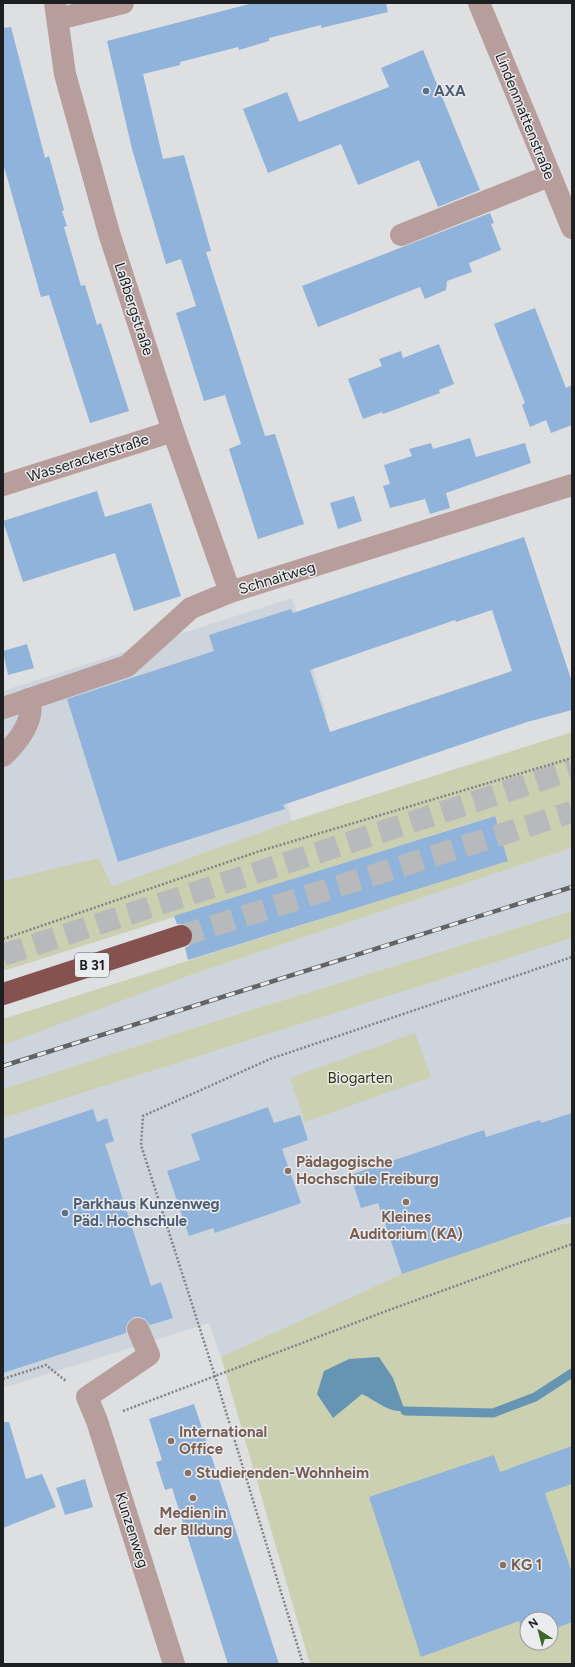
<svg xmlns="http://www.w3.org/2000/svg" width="575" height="1667" font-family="Figtree,sans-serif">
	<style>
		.built { fill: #cdd4dc }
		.green { fill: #cbd0b0; fill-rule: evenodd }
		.water { fill: #6595b3 }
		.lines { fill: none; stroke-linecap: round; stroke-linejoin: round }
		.stream { stroke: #6595b3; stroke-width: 9 }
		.building { fill: #8fb3da; fill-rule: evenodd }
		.highway-tunnel { stroke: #b7b9ba; stroke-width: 22; stroke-dasharray: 22 11; stroke-linecap: butt }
		.path { stroke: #808284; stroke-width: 2.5; stroke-dasharray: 2 2; stroke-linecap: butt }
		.minor { stroke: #b79d9b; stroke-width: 22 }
		.highway { stroke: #85524f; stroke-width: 22 }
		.rail-casing { stroke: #626365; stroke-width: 4.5 }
		.rail { stroke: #eaecee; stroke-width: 3; stroke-dasharray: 9; stroke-linecap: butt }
		.service-dot { fill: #5c6f8a; stroke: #eaecee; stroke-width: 1.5 }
		.education-dot { fill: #8d6e63; stroke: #eaecee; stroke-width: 1.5 }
		.labels { text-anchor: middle; stroke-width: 3; stroke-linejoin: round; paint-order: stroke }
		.shield { fill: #eaecee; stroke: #5b5c5e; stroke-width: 1 }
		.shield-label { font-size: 14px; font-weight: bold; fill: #1e1f20 }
		.service-label { font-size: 15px; font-weight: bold; fill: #4e5e75; stroke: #eaecee; text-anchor: start }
		.street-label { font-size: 15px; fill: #1e1f20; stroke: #eaecee }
		.park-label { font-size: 15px; fill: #33370f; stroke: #eaecee }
		.education-label { font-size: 15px; font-weight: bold; fill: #785e54; stroke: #eaecee; text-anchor: start }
	</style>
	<rect width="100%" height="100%" fill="#dddfe1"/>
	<g class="built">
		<path d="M 292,598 L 327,716 L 266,735 L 292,821 L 112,886 L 3,881 L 3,691 Z"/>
		<path d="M 572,848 L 572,911 L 222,1019 L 3,1089 L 3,1028 L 193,974 Z"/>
		<path d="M 572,938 L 572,1223 L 535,1228 L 402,1274 L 221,1357 L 209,1323 L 3,1388 L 3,1118 Z"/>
	</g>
	<g class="green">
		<path d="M 572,732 L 572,848 L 193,974 L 3,1045 L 3,1019 L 508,860 L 494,816 L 3,971 L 3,881 L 99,858 L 112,886 L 292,821 Z"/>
		<path d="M 572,911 L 572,938 L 3,1118 L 3,1089 L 222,1019 Z"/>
		<path d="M 415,1033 L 431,1077 L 305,1122 L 290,1078 Z"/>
		<path d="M 572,1223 L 572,1664 L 310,1664 L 221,1357 L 402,1274 L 535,1228 ZM 527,1619 L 551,1619 L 551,1643 L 527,1643 Z"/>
	</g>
	<path class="water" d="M 379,1357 L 393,1378 L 405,1411 C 388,1413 377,1401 362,1394 L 333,1418 L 317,1394 L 324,1371 L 349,1359 Z"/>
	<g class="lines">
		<path class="stream" d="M 405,1411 L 493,1413 L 535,1397 L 572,1373"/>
	</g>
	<g class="building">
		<path d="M 253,3 L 386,3 L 388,12 L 321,28 L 321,25 L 269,38 L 269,41 L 239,50 L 238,47 L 180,62 L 180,65 L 143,74 L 163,159 L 184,155 L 211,251 L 206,252 L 265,436 L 275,434 L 304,524 L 258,539 L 229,449 L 241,444 L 225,395 L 204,401 L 176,313 L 196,306 L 181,259 L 166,264 L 132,149 L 107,41 Z"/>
		<path d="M 11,27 L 45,158 L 49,156 L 64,210 L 62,211 L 67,226 L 64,227 L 81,286 L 85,285 L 97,325 L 101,323 L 129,411 L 90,423 L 49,295 L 41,297 L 3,163 L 3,28 Z"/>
		<path d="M 423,50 L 480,190 L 438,207 L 419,160 L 358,185 L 341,144 L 268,173 L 243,109 L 287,92 L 299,122 L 389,87 L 381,68 Z"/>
		<path d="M 490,213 L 494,223 L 491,224 L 501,250 L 469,263 L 472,272 L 447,281 L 446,290 L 425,299 L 420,287 L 318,327 L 302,286 Z"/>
		<path d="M 535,308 L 566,388 L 572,385 L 572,425 L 551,433 L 546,420 L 530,427 L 522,405 L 525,403 L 494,324 Z"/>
		<path d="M 439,344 L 454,384 L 439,390 L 440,393 L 383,414 L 382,412 L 363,419 L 348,379 L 382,366 L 379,359 L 401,351 L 403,358 Z"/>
		<path d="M 470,438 L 476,457 L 525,443 L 531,463 L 446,493 L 450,508 L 430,514 L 425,499 L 390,508 L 383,486 L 390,484 L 384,465 L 412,456 L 409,449 L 431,443 L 433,449 Z"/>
		<path d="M 97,491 L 105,517 L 151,503 L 181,596 L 134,611 L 115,553 L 23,582 L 3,521 Z"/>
		<path d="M 354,496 L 362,521 L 338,529 L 330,503 Z"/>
		<path d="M 524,537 L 572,682 L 572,710 L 527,722 L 283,805 L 285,809 L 118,862 L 67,699 L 214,651 L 209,635 L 291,609 L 293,613 ZM 492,610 L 512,671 L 330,732 L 310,670 L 455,620 L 456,622 Z"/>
		<path d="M 27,644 L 34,668 L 8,675 L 3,651 Z"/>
		<path d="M 495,816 L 508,861 L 188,960 L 185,948 L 190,945 L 193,939 L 193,932 L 190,927 L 184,924 L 177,924 L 174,916 Z"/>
		<path d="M 268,1107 L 274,1123 L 300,1115 L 308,1140 L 282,1149 L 301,1203 L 215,1233 L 213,1228 L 189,1236 L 167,1171 L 200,1160 L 191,1134 Z"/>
		<path d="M 93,1109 L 97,1122 L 107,1118 L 114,1141 L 105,1144 L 151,1286 L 161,1282 L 173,1318 L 150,1325 L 145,1319 L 140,1317 L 134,1317 L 128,1322 L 126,1327 L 126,1333 L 3,1373 L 3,1139 Z"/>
		<path d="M 572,1113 L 572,1216 L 402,1274 L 378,1203 L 361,1208 L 350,1175 L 484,1130 L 486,1137 L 540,1120 L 541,1123 Z"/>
		<path d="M 194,1404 L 221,1485 L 279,1664 L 228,1664 L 172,1488 L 165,1490 L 156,1462 L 162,1460 L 149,1419 Z"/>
		<path d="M 3,1422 L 9,1422 L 26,1479 L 42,1474 L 56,1507 L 3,1528 Z"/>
		<path d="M 572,1446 L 572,1484 L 545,1493 L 572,1573 L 572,1622 L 551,1630 L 551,1619 L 527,1619 L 527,1638 L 524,1639 L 519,1621 L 421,1657 L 369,1497 L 494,1455 L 500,1472 Z"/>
		<path d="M 85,1479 L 93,1507 L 65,1515 L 56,1488 Z"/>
	</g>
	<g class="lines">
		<g class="highway-tunnel">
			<path d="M 181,936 L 572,812"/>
			<path d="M 3,955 L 572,770"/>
		</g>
		<g class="path">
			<path d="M 3,939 L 260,851 L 572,758"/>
			<path d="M 3,1379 L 46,1365 L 66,1381"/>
			<path d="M 123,1411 L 389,1310 L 572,1244"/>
			<path d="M 303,1664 L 215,1376 L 141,1145 L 143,1116 L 270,1059 L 572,957"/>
		</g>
		<g class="minor">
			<path d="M 55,3 L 65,74 L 109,233 L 173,431 L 230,592"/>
			<path d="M 479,3 L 572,228"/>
			<path d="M 58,19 L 123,3"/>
			<path d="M 401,235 L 549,176"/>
			<path d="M 3,485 L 173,431"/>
			<path d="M 3,708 L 127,666 L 191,608 L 230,592 L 572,485"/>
			<path d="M 3,756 C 18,742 36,719 29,699"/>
			<path d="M 138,1329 L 149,1355 L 87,1397 L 97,1421 L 174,1664"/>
		</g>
		<path class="highway" d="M 3,994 L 181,936"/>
		<defs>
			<path id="rail" d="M 3,1066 L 572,887"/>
		</defs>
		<use href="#rail" class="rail-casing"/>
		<use href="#rail" class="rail"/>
	</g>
	<g class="service-dot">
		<circle cx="426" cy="91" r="4"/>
		<circle cx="65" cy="1213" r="4"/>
	</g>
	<g class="education-dot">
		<circle cx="288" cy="1171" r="4"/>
		<circle cx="406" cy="1202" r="4"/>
		<circle cx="171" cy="1441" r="4"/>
		<circle cx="188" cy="1473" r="4"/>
		<circle cx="193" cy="1498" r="4"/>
		<circle cx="503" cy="1565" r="4"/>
	</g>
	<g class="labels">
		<rect class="shield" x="75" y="953" width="34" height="24" rx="3"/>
		<g class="shield-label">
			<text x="92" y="970">B 31</text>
		</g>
		<g class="service-label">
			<text x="434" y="96">AXA</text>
			<text x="73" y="1209">Parkhaus Kunzenweg<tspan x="73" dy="17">Päd. Hochschule</tspan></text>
		</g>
		<g class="street-label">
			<text transform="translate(525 116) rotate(68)" y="5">Lindenmattenstraße</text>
			<text transform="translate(134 309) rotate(72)" y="5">Laßbergstraße</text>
			<text transform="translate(88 458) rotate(-18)" y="5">Wasserackerstraße</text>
			<text transform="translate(277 578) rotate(-17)" y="5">Schnaitweg</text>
			<text transform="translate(132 1530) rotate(72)" y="5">Kunzenweg</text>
		</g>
		<g class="park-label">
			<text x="360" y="1083">Biogarten</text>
		</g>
		<g class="education-label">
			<text x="296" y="1167">Pädagogische<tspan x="296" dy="17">Hochschule Freiburg</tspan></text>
			<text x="406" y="1222" text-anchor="middle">Kleines<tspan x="406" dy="17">Auditorium (KA)</tspan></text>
			<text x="179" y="1437">International<tspan x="179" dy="17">Office</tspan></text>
			<text x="196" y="1478">Studierenden-Wohnheim</text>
			<text x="193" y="1518" text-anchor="middle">Medien in<tspan x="193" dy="17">der BIldung</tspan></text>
			<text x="511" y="1570">KG 1</text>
		</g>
	</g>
	<rect width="575" height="1667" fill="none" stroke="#1e1f20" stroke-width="8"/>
	<g transform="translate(539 1631) rotate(324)"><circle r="19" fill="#eaecee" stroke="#989a9c"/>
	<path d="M0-3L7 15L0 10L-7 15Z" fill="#3d6724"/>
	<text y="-6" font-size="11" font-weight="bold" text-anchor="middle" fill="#1e1f20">N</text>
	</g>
</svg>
